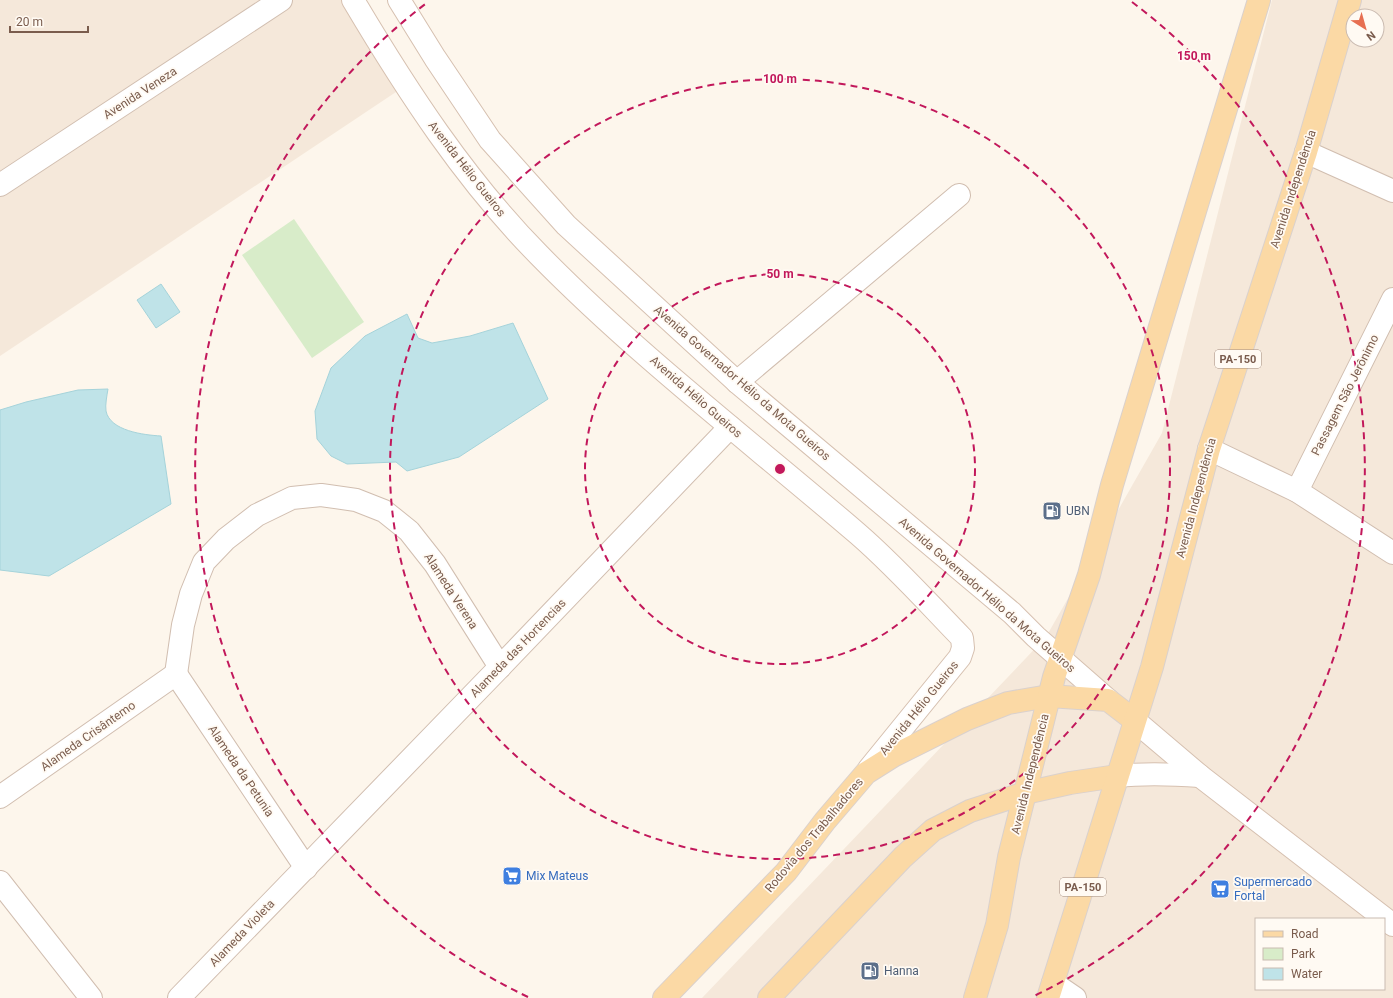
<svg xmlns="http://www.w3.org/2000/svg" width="1393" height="998" font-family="Roboto,sans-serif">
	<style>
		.residential { fill: #f5e8da; fill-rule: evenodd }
		.green { fill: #d8ecc9 }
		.water { fill: #bfe3e8; stroke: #a5d3da }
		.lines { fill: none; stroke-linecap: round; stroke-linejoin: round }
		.minor-casing { stroke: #d1beb0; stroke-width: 24 }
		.secondary-casing { stroke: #d6c0b0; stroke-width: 24 }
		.primary-casing { stroke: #dad1cd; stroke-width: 24 }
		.minor { stroke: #fff; stroke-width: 22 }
		.secondary { stroke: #fff; stroke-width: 22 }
		.primary { stroke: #fbd9a5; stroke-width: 22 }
		.ring { fill: none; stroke: #c2185b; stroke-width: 2; stroke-dasharray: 7 5 }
		.labels { text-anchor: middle; stroke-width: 3.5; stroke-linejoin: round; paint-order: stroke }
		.shield { fill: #fffaf3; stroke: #a28b7f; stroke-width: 1 }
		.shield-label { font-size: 11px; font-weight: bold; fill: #7a5c4d }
		.street-label { font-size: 12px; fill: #7a5c4d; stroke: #fffaf3 }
		.service-label { font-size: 12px; fill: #4e5e75; stroke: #fffaf3; text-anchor: start }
		.shop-label { font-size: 12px; fill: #366cbe; stroke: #fffaf3; text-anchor: start }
		.centre { fill: #c2185b; stroke: #fffaf3; stroke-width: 2 }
		.ring-label { font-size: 12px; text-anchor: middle; font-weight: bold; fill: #c2185b; stroke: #fffaf3; stroke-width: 3.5; stroke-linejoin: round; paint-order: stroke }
	</style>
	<rect width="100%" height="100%" fill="#fdf6ec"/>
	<g class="residential">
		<path d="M 0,0 L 342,0 L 399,90 L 0,356 Z"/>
		<path d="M 1272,0 L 1393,0 L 1393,998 L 702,998 L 1046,637 L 1162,433 ZM 1353,16 L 1377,16 L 1377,40 L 1353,40 ZM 1256,919 L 1384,919 L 1384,989 L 1256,989 Z"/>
	</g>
	<path class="green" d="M 294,219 L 364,322 L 312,358 L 242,255 Z"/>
	<g class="water">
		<path d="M 161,284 L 180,312 L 156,328 L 137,300 Z"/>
		<path d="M 407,314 L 418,338 L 432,343 L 470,336 L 513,323 L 548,399 L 459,457 L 407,471 L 396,462 L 347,464 L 331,456 L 317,439 L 315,411 L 331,368 L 365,336 Z"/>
		<path d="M 108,389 C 107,395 105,405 106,411 C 110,431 144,435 161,436 L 171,504 L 49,576 L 0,570 L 0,410 L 26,402 L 78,390 Z"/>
	</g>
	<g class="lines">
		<defs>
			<g id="minor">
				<path d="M 1306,152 L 1393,191"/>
				<path d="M 0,185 L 281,0"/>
				<path d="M 737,382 L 959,195"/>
				<path d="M 1209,449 L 1297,491 L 1393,553"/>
				<path d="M 1297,491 L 1393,299"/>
				<path d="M 176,674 L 183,625 L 191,594 L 204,562 L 226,539 L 257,515 L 292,498 L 321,495 L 356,500 L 384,511 L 409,531 L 435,564 L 500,667"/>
				<path d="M 176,674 L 306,868"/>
				<path d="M 0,797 L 176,674"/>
				<path d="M 0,882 L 91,998"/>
				<path d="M 1053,983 L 1075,998"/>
				<path d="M 179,998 L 500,667 L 730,427"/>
			</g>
			<g id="secondary">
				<path d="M 353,0 C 407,91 465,180 539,255 C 638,356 751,442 858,534 C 895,566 928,603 962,638 L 963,648 L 960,657 L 869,769"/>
				<path d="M 399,0 L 435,58 L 490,140 L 566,225 L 737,382 L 1012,613 L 1036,637 L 1108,700"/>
				<path d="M 1134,720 L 1200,776 L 1393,925"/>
				<path d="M 1117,776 C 1145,773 1172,774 1200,776"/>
			</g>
			<g id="primary">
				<path d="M 664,998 L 786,872 L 825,821 L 866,773 L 893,756 L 967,719 L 1008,703 L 1049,696 L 1108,700 L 1134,720"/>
				<path d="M 769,998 L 903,857 L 933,830 L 970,811 L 1025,793 L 1070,783 L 1117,776"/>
				<path d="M 975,998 L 997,925 L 1009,857 L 1054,677 L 1089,575 L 1112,485 L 1259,0"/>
				<path d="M 1048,998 L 1152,667 L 1209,449 L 1306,152 L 1350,0"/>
			</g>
		</defs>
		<use href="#minor" class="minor-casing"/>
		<use href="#secondary" class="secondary-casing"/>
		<use href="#primary" class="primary-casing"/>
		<use href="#minor" class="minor"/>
		<use href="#secondary" class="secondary"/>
		<use href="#primary" class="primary"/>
	</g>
	<g class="ring">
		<circle cx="780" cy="469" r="195"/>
		<circle cx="780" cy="469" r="390"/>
		<path d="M528 997A585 585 0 0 1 428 2M1132 2A585 585 0 0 1 1032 997"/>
	</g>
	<defs>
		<symbol id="fuel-square" viewBox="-11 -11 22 22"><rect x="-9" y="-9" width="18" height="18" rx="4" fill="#5c6f8a" stroke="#fffaf3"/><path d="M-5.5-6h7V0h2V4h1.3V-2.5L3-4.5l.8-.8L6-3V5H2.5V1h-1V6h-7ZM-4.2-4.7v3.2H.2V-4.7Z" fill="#fff"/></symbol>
		<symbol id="supermarket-square" viewBox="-11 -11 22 22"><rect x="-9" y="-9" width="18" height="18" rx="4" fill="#3f7fe0" stroke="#fffaf3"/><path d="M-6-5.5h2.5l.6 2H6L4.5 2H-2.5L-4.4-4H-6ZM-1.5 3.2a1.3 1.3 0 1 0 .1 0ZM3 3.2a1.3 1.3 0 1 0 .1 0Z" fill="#fff"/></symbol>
	</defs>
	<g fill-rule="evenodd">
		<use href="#fuel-square" x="1041" y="500" width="22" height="22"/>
		<use href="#supermarket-square" x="501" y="865" width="22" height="22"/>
		<use href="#supermarket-square" x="1209" y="878" width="22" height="22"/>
		<use href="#fuel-square" x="859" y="960" width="22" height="22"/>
	</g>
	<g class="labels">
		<g class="shield">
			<rect x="1215" y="350" width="46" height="18" rx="3"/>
			<rect x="1060" y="878" width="46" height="18" rx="3"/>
		</g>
		<g class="shield-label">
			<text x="1238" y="363">PA-150</text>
			<text x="1083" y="891">PA-150</text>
		</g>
		<g class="street-label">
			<text transform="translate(140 93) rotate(-33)" y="4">Avenida Veneza</text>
			<text transform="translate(467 169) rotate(52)" y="4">Avenida Hélio Gueiros</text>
			<text transform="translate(1293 189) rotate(-72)" y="4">Avenida Independência</text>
			<text transform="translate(742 383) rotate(41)" y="4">Avenida Governador Hélio da Mota Gueiros</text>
			<text transform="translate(1345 395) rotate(-63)" y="4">Passagem São Jerônimo</text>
			<text transform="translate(696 397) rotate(41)" y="4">Avenida Hélio Gueiros</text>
			<text transform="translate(1196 498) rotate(-75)" y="4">Avenida Independência</text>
			<text transform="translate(451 591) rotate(57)" y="4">Alameda Verena</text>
			<text transform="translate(987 595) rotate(41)" y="4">Avenida Governador Hélio da Mota Gueiros</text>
			<text transform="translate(518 648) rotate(-46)" y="4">Alameda das Hortencias</text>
			<text transform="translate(919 708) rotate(-51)" y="4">Avenida Hélio Gueiros</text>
			<text transform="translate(88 736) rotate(-35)" y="4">Alameda Crisântemo</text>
			<text transform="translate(241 771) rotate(56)" y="4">Alameda da Petunia</text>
			<text transform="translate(1030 774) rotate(-76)" y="4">Avenida Independência</text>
			<text transform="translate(814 835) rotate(-50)" y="4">Rodovia dos Trabalhadores</text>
			<text transform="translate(242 933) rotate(-46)" y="4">Alameda Violeta</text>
		</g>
		<g class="service-label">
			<text x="1066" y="515">UBN</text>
			<text x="884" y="975">Hanna</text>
		</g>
		<g class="shop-label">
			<text x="526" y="880">Mix Mateus</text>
			<text x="1234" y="886">Supermercado<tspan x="1234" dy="14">Fortal</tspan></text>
		</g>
	</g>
	<circle cx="780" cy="469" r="6" class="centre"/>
	<g class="ring-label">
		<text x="1194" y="60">150 m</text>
		<text x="780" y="83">100 m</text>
		<text x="780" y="278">50 m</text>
	</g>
	<rect x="1255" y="918" width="130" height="72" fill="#fffaf3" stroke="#cabbb1"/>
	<rect x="1263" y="931" width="20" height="6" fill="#fbd9a5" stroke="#cabbb1"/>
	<text x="1291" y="938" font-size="12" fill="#7a5c4d">Road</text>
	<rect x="1263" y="948" width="20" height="12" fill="#d8ecc9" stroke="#cabbb1"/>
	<text x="1291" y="958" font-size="12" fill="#7a5c4d">Park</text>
	<rect x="1263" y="968" width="20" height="12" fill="#bfe3e8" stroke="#cabbb1"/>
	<text x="1291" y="978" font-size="12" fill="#7a5c4d">Water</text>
	<g transform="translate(1365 28) rotate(143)"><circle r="19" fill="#fffaf3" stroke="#cabbb1"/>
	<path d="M0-3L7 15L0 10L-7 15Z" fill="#e76f51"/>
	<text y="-6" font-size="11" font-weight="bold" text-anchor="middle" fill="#7a5c4d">N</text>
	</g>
	<path d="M10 26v6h78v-6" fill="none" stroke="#7a5c4d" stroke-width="2"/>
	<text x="16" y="26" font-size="12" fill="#7a5c4d" stroke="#fffaf3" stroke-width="3" paint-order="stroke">20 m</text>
</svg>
